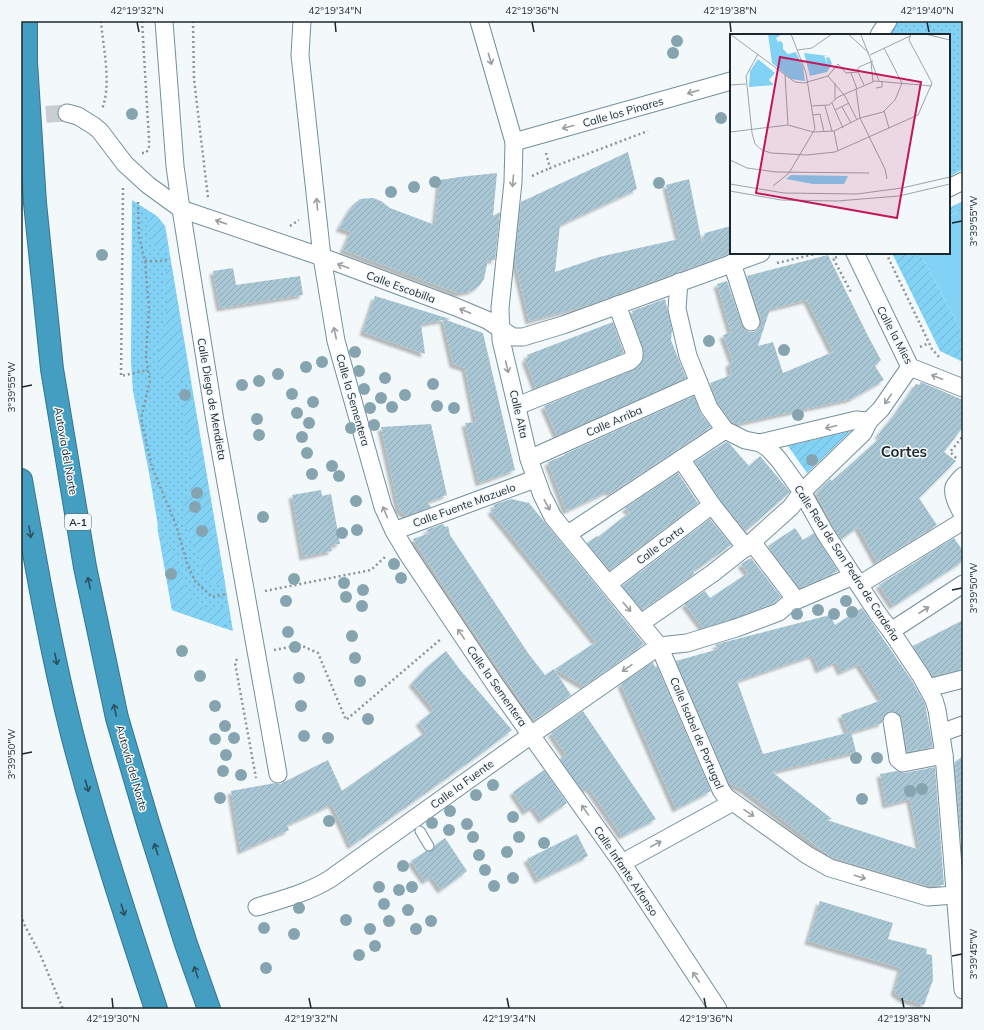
<svg xmlns="http://www.w3.org/2000/svg" width="984" height="1030" font-family="Mulish,sans-serif">
	<style>
		.grass { fill: url(#grass-dots) }
		.garden { fill: url(#garden-furrows) }
		.pitch { fill: #81d2f5 }
		.building { fill: url(#building-hatch); fill-rule: evenodd; filter: url(#shadow) }
		.lines { fill: none; stroke-linecap: round; stroke-linejoin: round }
		.minor-tunnel { stroke: #c8cfd2; stroke-width: 17; stroke-dasharray: 17 8; stroke-linecap: butt }
		.service-casing { stroke: #73909d; stroke-width: 11 }
		.minor-casing { stroke: #73909d; stroke-width: 19 }
		.motorway-casing { stroke: #36758d; stroke-width: 24 }
		.path { stroke: #8b9497; stroke-width: 2.5; stroke-dasharray: 2 3; stroke-linecap: butt }
		.service { stroke: #fff; stroke-width: 9 }
		.minor { stroke: #fff; stroke-width: 17 }
		.motorway { stroke: #449ec1; stroke-width: 22 }
		.tree { fill: #86a4b0 }
		.oneway { stroke: #999ea0 }
		.oneway2 { stroke: #2a5161 }
		.ticks { fill: none; stroke: #1c282d; stroke-width: 1.5 }
		.labels { text-anchor: middle; stroke-width: 3; stroke-linejoin: round; paint-order: stroke }
		.shield { fill: #f3f9fb; stroke: #5c676b; stroke-width: 1 }
		.shield-label { font-size: 10px; font-weight: bold; fill: #1c282d }
		.street-label { font-size: 11px; fill: #1c282d; stroke: #f3f9fb }
		.district-label { font-size: 15px; font-weight: bold; fill: #1c282d; stroke: #f3f9fb }
		.inset-road { fill: none; stroke: #9da5a9; stroke-width: 1 }
		.view { fill: #c2185b; fill-opacity: 0.15; stroke: #c2185b; stroke-width: 2 }
		.inset-edge { fill: none; stroke: #1c282d; stroke-width: 2 }
		.neatline { fill: none; stroke: #1c282d; stroke-width: 1.5 }
		.ticks-label { font-size: 10px; text-anchor: middle; fill: #1c282d }
	</style>
	<defs>
		<pattern id="grass-dots" width="8" height="8" patternUnits="userSpaceOnUse"><rect width="8" height="8" fill="#81d2f5"/><path d="M2 2h.1M6 6h.1" fill="none" stroke="#6fb4d2" stroke-width="1.8" stroke-linecap="round"/></pattern>
		<pattern id="garden-furrows" width="10" height="10" patternUnits="userSpaceOnUse"><rect width="10" height="10" fill="#81d2f5"/><path d="M-1 1l2-2M0 10L10 0M9 11l2-2" fill="none" stroke="#6fb4d2"/></pattern>
		<pattern id="building-hatch" width="6" height="6" patternUnits="userSpaceOnUse"><rect width="6" height="6" fill="#a8c6d3"/><path d="M-1 1l2-2M0 6l6-6M5 7l2-2" fill="none" stroke="#90aab5"/></pattern>
		<filter id="shadow"><feDropShadow dx="-3.5" dy="3.5" stdDeviation="1" flood-color="#0004"/></filter>
	</defs>
	<rect width="100%" height="100%" fill="#f3f9fb"/>
	<g class="grass">
		<path d="M 897,21 L 963,21 L 963,169 L 949,177 L 949,35 L 889,35 Z"/>
		<path d="M 132,200 L 158,217 L 165,226 L 233,631 L 172,610 L 150,478 L 133,391 L 131,363 Z"/>
	</g>
	<g class="garden">
		<path d="M 963,201 L 963,209 L 949,217 L 949,208 Z"/>
		<path d="M 151,212 C 166,223 166,231 169,249 L 167,250 L 159,251 C 148,242 148,231 147,218 Z"/>
		<path d="M 892,253 L 920,253 L 963,334 L 963,362 L 940,351 Z"/>
		<path d="M 172,268 L 190,378 L 168,383 C 145,365 168,327 167,303 C 167,292 162,281 167,270 Z"/>
		<path d="M 192,390 L 225,583 L 210,584 L 185,525 L 183,507 L 189,492 L 192,468 L 182,402 L 183,394 Z"/>
		<path d="M 851,431 L 807,473 L 788,446 Z"/>
		<path d="M 157,526 C 163,535 170,545 175,555 C 184,574 183,595 202,606 C 211,611 220,605 229,608 L 228,620 L 224,628 L 172,610 Z"/>
	</g>
	<path class="pitch" d="M 963,209 L 963,334 L 920,253 L 949,253 L 949,217 Z"/>
	<g class="building">
		<path d="M 628,152 L 637,189 L 560,225 L 555,272 L 599,257 L 679,239 L 666,185 L 689,179 L 702,243 L 705,233 L 731,226 L 731,253 L 589,305 L 529,321 L 515,261 L 521,202 Z"/>
		<path d="M 497,173 L 493,216 L 500,212 L 495,260 L 488,260 L 484,279 L 479,286 L 471,291 L 458,293 L 343,250 L 351,232 L 339,228 L 352,206 L 360,199 L 373,198 L 381,201 L 390,208 L 435,225 L 440,180 L 459,177 Z"/>
		<path d="M 828,255 L 868,336 L 881,360 L 875,366 L 884,380 L 851,399 L 736,424 L 732,422 L 718,403 L 710,383 L 731,375 L 729,363 L 733,362 L 723,335 L 731,332 L 717,284 L 727,281 L 742,325 L 745,330 L 749,332 L 754,332 L 759,328 L 761,324 L 761,319 L 747,276 ZM 807,300 L 833,352 L 783,373 L 773,342 L 758,346 L 770,309 Z"/>
		<path d="M 233,268 L 236,285 L 300,276 L 303,295 L 220,308 L 213,271 Z"/>
		<path d="M 375,296 L 450,319 L 446,320 L 483,333 L 515,470 L 479,483 L 465,423 L 476,422 L 465,368 L 453,364 L 443,320 L 421,324 L 425,354 L 363,332 Z"/>
		<path d="M 665,299 L 672,330 L 671,340 L 686,378 L 557,436 L 544,406 L 637,368 L 643,361 L 644,351 L 631,315 L 633,315 L 632,311 Z"/>
		<path d="M 613,322 L 624,353 L 536,388 L 525,359 L 528,358 L 527,355 Z"/>
		<path d="M 921,382 L 963,400 L 963,427 L 944,452 L 956,461 L 919,498 L 937,525 L 877,562 L 858,527 L 841,539 L 830,522 L 831,521 L 816,493 L 830,479 L 832,481 L 881,437 L 878,435 L 895,414 L 916,384 L 919,385 Z"/>
		<path d="M 694,396 L 701,414 L 711,427 L 611,493 L 609,491 L 566,511 L 548,462 L 565,455 L 565,454 Z"/>
		<path d="M 431,424 L 447,495 L 427,502 L 431,507 L 407,516 L 399,510 L 381,427 Z"/>
		<path d="M 726,442 L 729,443 L 749,466 L 760,456 L 790,492 L 746,531 L 720,499 L 695,462 Z"/>
		<path d="M 678,473 L 698,503 L 610,570 L 587,543 L 597,536 L 598,537 L 630,512 L 625,508 Z"/>
		<path d="M 321,490 L 322,496 L 331,494 L 340,544 L 331,545 L 332,551 L 303,557 L 292,495 Z"/>
		<path d="M 511,499 L 529,503 L 644,644 L 584,686 L 555,669 L 596,642 L 491,511 L 495,508 L 493,505 Z"/>
		<path d="M 710,519 L 731,545 L 693,572 L 694,574 L 642,610 L 622,586 Z"/>
		<path d="M 443,524 L 445,527 L 448,526 L 450,535 L 528,653 L 545,675 L 554,669 L 571,695 L 534,720 L 481,643 L 413,539 L 430,533 L 426,530 Z"/>
		<path d="M 795,528 L 803,540 L 814,533 L 838,571 L 800,588 L 768,546 Z"/>
		<path d="M 954,538 L 963,551 L 963,561 L 893,606 L 879,585 Z"/>
		<path d="M 751,558 L 781,597 L 774,603 L 733,619 L 703,628 L 685,604 L 705,591 L 710,598 L 748,573 L 741,564 Z"/>
		<path d="M 862,608 L 912,681 L 925,704 L 933,747 L 907,752 L 902,719 L 899,714 L 895,712 L 890,711 L 885,714 L 883,718 L 882,723 L 848,733 L 841,715 L 882,700 L 859,664 L 841,672 L 836,662 L 819,670 L 813,655 L 737,681 L 763,754 L 851,732 L 856,752 L 772,772 L 832,819 L 827,820 L 920,850 L 910,799 L 886,805 L 880,774 L 897,771 L 905,773 L 935,767 L 944,885 L 927,886 L 831,857 L 744,790 L 729,783 L 676,661 L 719,649 L 715,645 L 725,642 L 830,615 L 835,625 Z"/>
		<path d="M 963,620 L 963,669 L 933,676 L 913,646 Z"/>
		<path d="M 446,651 L 461,671 L 512,730 L 483,752 L 351,846 L 332,804 L 287,825 L 289,830 L 241,851 L 231,791 L 275,783 L 280,784 L 328,760 L 342,791 L 426,732 L 419,722 L 434,710 L 412,683 L 426,668 Z"/>
		<path d="M 653,662 L 655,667 L 657,666 L 711,791 L 676,809 L 621,684 Z"/>
		<path d="M 583,711 L 656,819 L 622,836 L 589,788 L 583,791 L 560,759 L 566,755 L 551,733 Z"/>
		<path d="M 963,756 L 963,859 L 962,859 L 955,762 Z"/>
		<path d="M 544,770 L 567,803 L 542,820 L 533,807 L 526,812 L 513,792 Z"/>
		<path d="M 577,834 L 588,856 L 538,880 L 527,859 Z"/>
		<path d="M 445,838 L 467,871 L 441,890 L 432,877 L 425,881 L 411,861 L 426,851 L 432,851 L 435,845 Z"/>
		<path d="M 820,901 L 893,923 L 888,939 L 927,949 L 926,954 L 932,955 L 933,980 L 924,1005 L 903,999 L 894,992 L 901,968 L 808,941 Z"/>
	</g>
	<g class="lines">
		<path class="minor-tunnel" d="M 21,116 L 67,113"/>
		<defs>
			<path id="service" d="M 420,831 L 429,846"/>
			<g id="minor">
				<path d="M 164,21 L 175,166 L 181,209 L 215,421 L 278,774"/>
				<path d="M 302,21 L 300,55 L 322,257 L 336,341 L 383,507 L 394,531 L 407,553 L 496,686 L 622,863 L 718,1009"/>
				<path d="M 479,21 L 514,142 L 513,182 L 500,308 L 501,340 L 529,459 L 542,495 L 553,517 L 659,646 L 721,790 L 726,797 L 807,855 L 830,868 L 928,897 L 954,895 L 963,892"/>
				<path d="M 879,35 L 888,21"/>
				<path d="M 67,113 L 78,116 L 94,126 L 100,131 L 125,164 L 148,185 L 181,209 L 322,257 L 456,307 L 487,320 L 513,337 L 523,337 L 563,325 L 761,253"/>
				<path d="M 514,142 L 731,81"/>
				<path d="M 949,188 L 963,181"/>
				<path d="M 855,253 L 910,367 L 963,388"/>
				<path d="M 732,263 L 751,322"/>
				<path d="M 679,282 L 677,309 L 688,356 L 709,408 L 725,430 L 745,440 L 760,443 L 768,448 L 779,460 L 802,492 L 825,533 L 878,614 L 891,631 L 921,676 L 934,700 L 937,710 L 944,755 L 963,990"/>
				<path d="M 517,406 L 630,361 L 634,357 L 634,351 L 617,305"/>
				<path d="M 760,443 L 856,420 L 869,421"/>
				<path d="M 529,459 L 699,383"/>
				<path d="M 681,459 L 712,505 L 746,548"/>
				<path d="M 963,476 C 960,479 956,483 954,487 C 952,496 959,508 963,515"/>
				<path d="M 394,531 L 535,479"/>
				<path d="M 568,534 L 725,430"/>
				<path d="M 752,542 L 796,600"/>
				<path d="M 608,584 L 712,505"/>
				<path d="M 859,585 L 963,521"/>
				<path d="M 641,623 L 713,573 L 752,542 L 791,507 L 802,492 L 863,433 L 869,421 L 881,409 L 910,367"/>
				<path d="M 891,631 L 963,584"/>
				<path d="M 928,688 L 963,679"/>
				<path d="M 892,721 L 898,759 L 903,763 L 944,755"/>
				<path d="M 941,733 L 963,725"/>
				<path d="M 622,863 L 733,802"/>
				<path d="M 257,907 C 283,899 307,893 330,879 L 531,735 L 659,646 L 687,643 L 736,628 L 779,612 L 788,604 L 853,576"/>
			</g>
			<g id="motorway">
				<path d="M 26,21 L 26,62 L 35,203 L 52,369 L 85,567 L 117,718 L 148,823 L 186,944 L 209,1009"/>
				<path d="M 21,480 C 36,565 51,651 72,734 C 96,827 126,918 156,1009"/>
			</g>
		</defs>
		<use href="#service" class="service-casing"/>
		<use href="#minor" class="minor-casing"/>
		<use href="#motorway" class="motorway-casing"/>
		<g class="path">
			<path d="M 101,21 C 103,48 112,84 102,109"/>
			<path d="M 193,21 L 194,79 L 208,198"/>
			<path d="M 142,153 L 146,153 L 149,148 L 149,139 L 142,21"/>
			<path d="M 546,153 L 550,168 L 648,131"/>
			<path d="M 532,176 L 550,168"/>
			<path d="M 123,188 L 121,376 L 148,370"/>
			<path d="M 138,202 L 139,236 L 145,261 L 149,308 L 146,358 L 150,381 L 141,419 L 152,467 L 176,525 L 188,566 L 195,581 L 212,597 L 227,594"/>
			<path d="M 290,226 L 299,220"/>
			<path d="M 831,253 L 833,258"/>
			<path d="M 886,253 L 932,349 L 939,357"/>
			<path d="M 837,257 L 833,258 L 852,294"/>
			<path d="M 145,261 L 160,261 L 170,259"/>
			<path d="M 777,263 L 819,253"/>
			<path d="M 920,347 L 929,343"/>
			<path d="M 956,458 L 950,452 L 963,436"/>
			<path d="M 265,591 L 371,570 L 386,556"/>
			<path d="M 274,650 L 300,645 L 318,653 L 346,720 L 441,639"/>
			<path d="M 237,659 L 235,663 L 256,778"/>
			<path d="M 21,915 L 24,924 L 40,954 L 63,1009"/>
		</g>
		<use href="#service" class="service"/>
		<use href="#minor" class="minor"/>
		<use href="#motorway" class="motorway"/>
	</g>
	<g class="tree">
		<circle cx="677" cy="41" r="6"/>
		<circle cx="673" cy="53" r="6"/>
		<circle cx="132" cy="114" r="6"/>
		<circle cx="721" cy="118" r="6"/>
		<circle cx="435" cy="182" r="6"/>
		<circle cx="659" cy="183" r="6"/>
		<circle cx="414" cy="187" r="6"/>
		<circle cx="391" cy="192" r="6"/>
		<circle cx="102" cy="255" r="6"/>
		<circle cx="709" cy="341" r="6"/>
		<circle cx="784" cy="350" r="6"/>
		<circle cx="355" cy="352" r="6"/>
		<circle cx="322" cy="362" r="6"/>
		<circle cx="306" cy="367" r="6"/>
		<circle cx="359" cy="371" r="6"/>
		<circle cx="278" cy="374" r="6"/>
		<circle cx="385" cy="378" r="6"/>
		<circle cx="259" cy="381" r="6"/>
		<circle cx="433" cy="384" r="6"/>
		<circle cx="242" cy="385" r="6"/>
		<circle cx="364" cy="389" r="6"/>
		<circle cx="292" cy="394" r="6"/>
		<circle cx="185" cy="395" r="6"/>
		<circle cx="405" cy="395" r="6"/>
		<circle cx="381" cy="398" r="6"/>
		<circle cx="313" cy="402" r="6"/>
		<circle cx="437" cy="406" r="6"/>
		<circle cx="392" cy="407" r="6"/>
		<circle cx="370" cy="408" r="6"/>
		<circle cx="454" cy="408" r="6"/>
		<circle cx="297" cy="413" r="6"/>
		<circle cx="798" cy="415" r="6"/>
		<circle cx="257" cy="419" r="6"/>
		<circle cx="309" cy="423" r="6"/>
		<circle cx="374" cy="425" r="6"/>
		<circle cx="351" cy="428" r="6"/>
		<circle cx="259" cy="435" r="6"/>
		<circle cx="302" cy="437" r="6"/>
		<circle cx="307" cy="453" r="6"/>
		<circle cx="812" cy="460" r="6"/>
		<circle cx="332" cy="466" r="6"/>
		<circle cx="312" cy="474" r="6"/>
		<circle cx="339" cy="476" r="6"/>
		<circle cx="197" cy="493" r="6"/>
		<circle cx="356" cy="501" r="6"/>
		<circle cx="195" cy="507" r="6"/>
		<circle cx="263" cy="517" r="6"/>
		<circle cx="357" cy="530" r="6"/>
		<circle cx="202" cy="531" r="6"/>
		<circle cx="342" cy="533" r="6"/>
		<circle cx="394" cy="564" r="6"/>
		<circle cx="171" cy="574" r="6"/>
		<circle cx="401" cy="578" r="6"/>
		<circle cx="294" cy="579" r="6"/>
		<circle cx="344" cy="583" r="6"/>
		<circle cx="363" cy="590" r="6"/>
		<circle cx="346" cy="597" r="6"/>
		<circle cx="286" cy="601" r="6"/>
		<circle cx="846" cy="601" r="6"/>
		<circle cx="362" cy="606" r="6"/>
		<circle cx="818" cy="610" r="6"/>
		<circle cx="852" cy="612" r="6"/>
		<circle cx="797" cy="614" r="6"/>
		<circle cx="834" cy="614" r="6"/>
		<circle cx="288" cy="632" r="6"/>
		<circle cx="352" cy="636" r="6"/>
		<circle cx="295" cy="647" r="6"/>
		<circle cx="182" cy="651" r="6"/>
		<circle cx="355" cy="658" r="6"/>
		<circle cx="200" cy="676" r="6"/>
		<circle cx="299" cy="678" r="6"/>
		<circle cx="360" cy="681" r="6"/>
		<circle cx="215" cy="706" r="6"/>
		<circle cx="301" cy="706" r="6"/>
		<circle cx="368" cy="719" r="6"/>
		<circle cx="225" cy="726" r="6"/>
		<circle cx="304" cy="736" r="6"/>
		<circle cx="234" cy="738" r="6"/>
		<circle cx="328" cy="738" r="6"/>
		<circle cx="215" cy="739" r="6"/>
		<circle cx="226" cy="755" r="6"/>
		<circle cx="856" cy="758" r="6"/>
		<circle cx="877" cy="758" r="6"/>
		<circle cx="223" cy="771" r="6"/>
		<circle cx="241" cy="775" r="6"/>
		<circle cx="493" cy="785" r="6"/>
		<circle cx="922" cy="789" r="6"/>
		<circle cx="910" cy="791" r="6"/>
		<circle cx="476" cy="795" r="6"/>
		<circle cx="220" cy="798" r="6"/>
		<circle cx="862" cy="799" r="6"/>
		<circle cx="450" cy="811" r="6"/>
		<circle cx="513" cy="817" r="6"/>
		<circle cx="329" cy="821" r="6"/>
		<circle cx="432" cy="823" r="6"/>
		<circle cx="467" cy="824" r="6"/>
		<circle cx="449" cy="830" r="6"/>
		<circle cx="473" cy="837" r="6"/>
		<circle cx="519" cy="837" r="6"/>
		<circle cx="544" cy="843" r="6"/>
		<circle cx="507" cy="852" r="6"/>
		<circle cx="479" cy="855" r="6"/>
		<circle cx="403" cy="866" r="6"/>
		<circle cx="485" cy="870" r="6"/>
		<circle cx="513" cy="878" r="6"/>
		<circle cx="494" cy="886" r="6"/>
		<circle cx="379" cy="887" r="6"/>
		<circle cx="412" cy="887" r="6"/>
		<circle cx="399" cy="890" r="6"/>
		<circle cx="384" cy="904" r="6"/>
		<circle cx="299" cy="908" r="6"/>
		<circle cx="408" cy="910" r="6"/>
		<circle cx="346" cy="920" r="6"/>
		<circle cx="389" cy="921" r="6"/>
		<circle cx="431" cy="921" r="6"/>
		<circle cx="264" cy="928" r="6"/>
		<circle cx="370" cy="929" r="6"/>
		<circle cx="416" cy="929" r="6"/>
		<circle cx="294" cy="934" r="6"/>
		<circle cx="375" cy="946" r="6"/>
		<circle cx="359" cy="955" r="6"/>
		<circle cx="266" cy="968" r="6"/>
	</g>
	<defs><path id="oneway-shaft" d="M-6 0H5M1.5-3L5.5 0L1.5 3" fill="none" stroke-width="1.6" stroke-linecap="round" stroke-linejoin="round"/></defs>
	<g class="oneway">
		<use href="#oneway-shaft" transform="translate(490 59) rotate(74)"/>
		<use href="#oneway-shaft" transform="translate(693 92) rotate(164)"/>
		<use href="#oneway-shaft" transform="translate(568 127) rotate(165)"/>
		<use href="#oneway-shaft" transform="translate(513 181) rotate(95)"/>
		<use href="#oneway-shaft" transform="translate(317 204) rotate(-95)"/>
		<use href="#oneway-shaft" transform="translate(221 222) rotate(-161)"/>
		<use href="#oneway-shaft" transform="translate(343 266) rotate(-160)"/>
		<use href="#oneway-shaft" transform="translate(465 311) rotate(-157)"/>
		<use href="#oneway-shaft" transform="translate(335 333) rotate(-102)"/>
		<use href="#oneway-shaft" transform="translate(507 367) rotate(77)"/>
		<use href="#oneway-shaft" transform="translate(937 377) rotate(-159)"/>
		<use href="#oneway-shaft" transform="translate(888 399) rotate(125)"/>
		<use href="#oneway-shaft" transform="translate(831 427) rotate(166)"/>
		<use href="#oneway-shaft" transform="translate(547 505) rotate(62)"/>
		<use href="#oneway-shaft" transform="translate(385 512) rotate(-113)"/>
		<use href="#oneway-shaft" transform="translate(627 607) rotate(50)"/>
		<use href="#oneway-shaft" transform="translate(924 610) rotate(-33)"/>
		<use href="#oneway-shaft" transform="translate(461 634) rotate(-124)"/>
		<use href="#oneway-shaft" transform="translate(627 668) rotate(145)"/>
		<use href="#oneway-shaft" transform="translate(585 810) rotate(-125)"/>
		<use href="#oneway-shaft" transform="translate(749 813) rotate(34)"/>
		<use href="#oneway-shaft" transform="translate(656 844) rotate(-28)"/>
		<use href="#oneway-shaft" transform="translate(860 877) rotate(17)"/>
		<use href="#oneway-shaft" transform="translate(696 977) rotate(-124)"/>
	</g>
	<g class="oneway2">
		<use href="#oneway-shaft" transform="translate(30 532) rotate(80)"/>
		<use href="#oneway-shaft" transform="translate(89 583) rotate(-102)"/>
		<use href="#oneway-shaft" transform="translate(56 659) rotate(78)"/>
		<use href="#oneway-shaft" transform="translate(115 710) rotate(-102)"/>
		<use href="#oneway-shaft" transform="translate(87 786) rotate(74)"/>
		<use href="#oneway-shaft" transform="translate(156 849) rotate(-108)"/>
		<use href="#oneway-shaft" transform="translate(123 910) rotate(73)"/>
		<use href="#oneway-shaft" transform="translate(196 972) rotate(-109)"/>
	</g>
	<path class="ticks" d="M 137,22 L 139,32M 335,22 L 336,32M 532,22 L 534,32M 730,22 L 731,32M 927,22 L 929,32M 952,223 L 962,221M 22,387 L 32,385M 952,590 L 962,588M 22,754 L 32,752M 952,956 L 962,954M 112,998 L 113,1008M 309,998 L 311,1008M 507,998 L 509,1008M 704,998 L 706,1008M 902,998 L 904,1008"/>
	<g class="labels">
		<rect class="shield" x="65" y="514" width="26" height="16" rx="3"/>
		<g class="shield-label">
			<text x="78" y="526">A-1</text>
		</g>
		<g class="street-label">
			<text transform="translate(623 112) rotate(-16)" y="4">Calle los Pinares</text>
			<text transform="translate(401 287) rotate(20)" y="4">Calle Escobilla</text>
			<text transform="translate(895 335) rotate(62)" y="4">Calle la Mies</text>
			<text transform="translate(212 399) rotate(80)" y="4">Calle Diego de Mendieta</text>
			<text transform="translate(353 400) rotate(74)" y="4">Calle la Sementera</text>
			<text transform="translate(519 414) rotate(77)" y="4">Calle Alta</text>
			<text transform="translate(614 421) rotate(-24)" y="4">Calle Arriba</text>
			<text transform="translate(66 451) rotate(80)" y="4">Autovía del Norte</text>
			<text transform="translate(464 505) rotate(-20)" y="4">Calle Fuente Mazuelo</text>
			<text transform="translate(660 545) rotate(-37)" y="4">Calle Corta</text>
			<text transform="translate(847 563) rotate(57)" y="4">Calle Real de San Pedro de Cardeña</text>
			<text transform="translate(497 686) rotate(55)" y="4">Calle la Sementera</text>
			<text transform="translate(697 733) rotate(67)" y="4">Calle Isabel de Portugal</text>
			<text transform="translate(132 768) rotate(74)" y="4">Autovía del Norte</text>
			<text transform="translate(462 784) rotate(-36)" y="4">Calle la Fuente</text>
			<text transform="translate(626 871) rotate(56)" y="4">Calle Infante Alfonso</text>
		</g>
		<g class="district-label">
			<text x="904" y="457">Cortes</text>
		</g>
	</g>
	<g transform="translate(730 34)">
		<rect width="220" height="220" fill="#f3f9fb"/>
		<path d="M 38,0 L 52,0 L 46,4 L 48,8 L 51,7 L 53,10 L 53,15 L 58,20 L 66,18 L 73,33 L 75,47 L 61,45 L 42,29 ZM 28,25 L 45,39 L 39,46 L 44,51 L 19,53 L 20,37 ZM 61,141 L 118,142 L 114,150 L 83,150 L 56,145 Z" fill="#81d2f5"/>
		<path d="M 74,19 L 98,22 L 94,22 L 98,32 L 96,24 L 99,23 L 102,30 L 97,38 L 80,42 Z" fill="#81d2f5"/>
		<path d="M 94,22 L 97,34 L 80,39 L 76,27 Z" fill="#81d2f5"/>
		<path class="inset-road" d="M 0,0 L 65,48 L 74,49 L 98,42 L 108,30 L 116,39 L 128,38 L 134,51M 118,0 L 139,19M 195,0 L 220,6M 131,1 L 149,47M 68,16 L 82,14 L 102,0M 28,20 L 16,42 L 22,99 L 25,110 L 32,116 L 41,119 L 77,121 L 105,118 L 188,81 L 202,49 L 179,6 L 181,0M 140,21 L 180,2M 141,28 L 143,48M 127,37 L 129,33 L 143,27M 121,39 L 127,55M 55,41 L 58,91M 98,42 L 115,62 L 127,86M 105,49 L 105,65M 0,51 L 16,50M 146,54 L 152,53 L 152,47M 126,55 L 130,84 L 155,135 L 157,145M 102,69 L 113,94M 81,72 L 99,71 L 108,63 L 145,47 L 202,52M 95,72 L 102,97M 112,73 L 121,89M 105,76 L 119,69M 154,77 L 159,94M 83,81 L 90,80 L 94,98M 104,97 L 108,117M 0,98 L 58,91 L 83,98 L 104,97 L 130,84 L 153,78 L 165,66 L 172,49 L 154,14M 0,126 L 17,134 L 46,138 L 139,139M 0,150 L 54,159 L 127,160 L 172,154 L 220,143M 43,152 L 59,139 L 85,95 L 76,39 L 61,0M 0,157 L 51,166 L 107,167 L 169,162 L 220,150"/>
		<path class="view" d="M 50,23 L 191,48 L 167,184 L 26,159 Z"/>
		<rect width="220" height="220" class="inset-edge"/>
	</g>
	<rect width="984" height="1030" fill="none" stroke="#f3f9fb" stroke-width="44"/>
	<rect x="22" y="22" width="940" height="986" class="neatline"/>
	<g class="ticks-label">
		<text x="137" y="14">42°19'32"N</text>
		<text x="335" y="14">42°19'34"N</text>
		<text x="532" y="14">42°19'36"N</text>
		<text x="730" y="14">42°19'38"N</text>
		<text x="927" y="14">42°19'40"N</text>
		<text transform="translate(973 221) rotate(-90)" y="4">3°39'55"W</text>
		<text transform="translate(11 387) rotate(-90)" y="4">3°39'55"W</text>
		<text transform="translate(973 588) rotate(-90)" y="4">3°39'50"W</text>
		<text transform="translate(11 754) rotate(-90)" y="4">3°39'50"W</text>
		<text transform="translate(973 954) rotate(-90)" y="4">3°39'45"W</text>
		<text x="113" y="1022">42°19'30"N</text>
		<text x="311" y="1022">42°19'32"N</text>
		<text x="509" y="1022">42°19'34"N</text>
		<text x="706" y="1022">42°19'36"N</text>
		<text x="904" y="1022">42°19'38"N</text>
	</g>
</svg>
